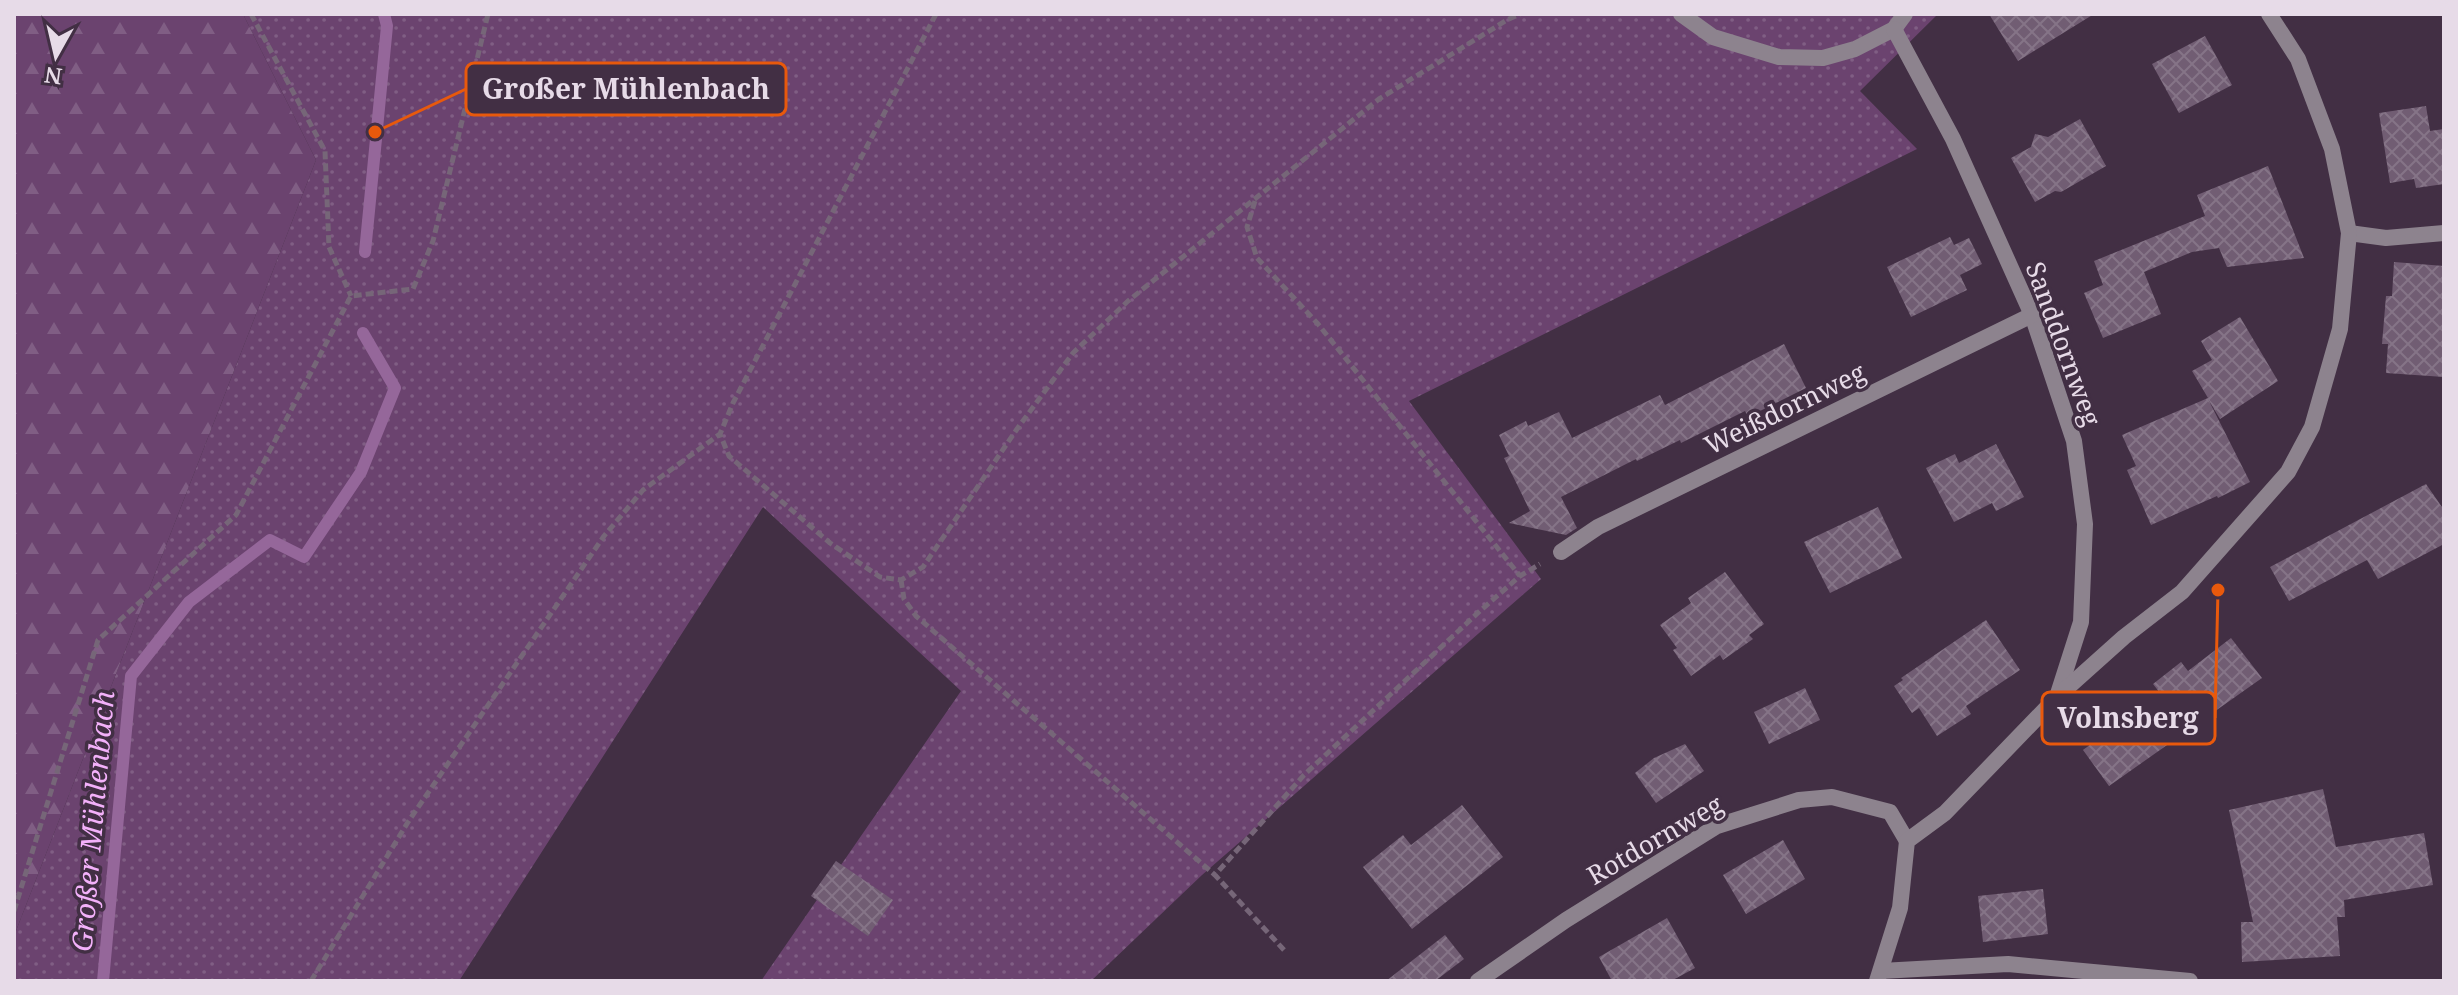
<svg xmlns="http://www.w3.org/2000/svg" width="2458" height="995" font-family="'Noto Serif',serif">
	<style>
		.grass { fill: url(#grass-dots) }
		.forest { fill: url(#forest-firs) }
		.lines { fill: none; stroke-linecap: round; stroke-linejoin: round }
		.stream { stroke: #95679a; stroke-width: 12 }
		.building { fill: url(#building-cross-hatch) }
		.path { stroke: #766678; stroke-width: 5; stroke-dasharray: 8 4; stroke-linecap: butt }
		.street { stroke: #8d838e; stroke-width: 16 }
		.labels { text-anchor: middle; stroke-width: 7; stroke-linejoin: round; paint-order: stroke }
		.street-label { font-size: 26px; fill: #e7dbe8; stroke: #422f44 }
		.water-label { font-size: 28px; font-style: italic; fill: #f3b1fa; stroke: #422f44 }
		.leader { fill: none; stroke: #e8590c; stroke-width: 3 }
		.callout-dot { fill: #e8590c; stroke: #422f44; stroke-width: 3 }
		.callout { fill: #422f44; stroke: #e8590c; stroke-width: 3 }
		.callout-label { font-size: 28px; text-anchor: middle; font-weight: bold; fill: #e7dbe8 }
	</style>
	<defs>
		<pattern id="grass-dots" width="8" height="8" patternUnits="userSpaceOnUse" patternTransform="scale(2)"><rect width="8" height="8" fill="#6b436f"/><path d="M2 2h.1M6 6h.1" fill="none" stroke="#805e84" stroke-width="1.8" stroke-linecap="round"/></pattern>
		<pattern id="forest-firs" width="22" height="20" patternUnits="userSpaceOnUse" patternTransform="scale(2)"><rect width="22" height="20" fill="#6b436f"/><path d="M5 1l3.5 6h-7zM16 11l3.5 6h-7z" fill="#805e84"/></pattern>
		<pattern id="building-cross-hatch" width="8" height="8" patternUnits="userSpaceOnUse" patternTransform="scale(2)"><rect width="8" height="8" fill="#715d73"/><path d="M0 0l8 8M0 8l8-8" fill="none" stroke="#857487"/></pattern>
	</defs>
	<rect width="100%" height="100%" fill="#422f44"/>
	<path class="grass" d="M 243,14 L 1938,14 L 1860,91 L 1917,149 L 1409,401 L 1541,579 L 1202,875 L 1091,981 L 761,981 L 961,691 L 763,507 L 459,981 L 14,981 L 14,936 L 316,160 Z"/>
	<path class="forest" d="M 14,14 L 243,14 L 316,160 L 14,936 Z"/>
	<g class="lines">
		<g class="stream">
			<path d="M 365,252 L 387,26 L 384,14"/>
			<path d="M 103,981 L 131,676 L 189,602 L 270,540 L 304,557 L 361,472 L 395,388 L 363,333"/>
		</g>
	</g>
	<g class="building">
		<path d="M 1989,14 L 2094,14 L 2018,61 Z"/>
		<path d="M 2205,36 L 2232,85 L 2179,113 L 2152,64 Z"/>
		<path d="M 2426,106 L 2430,131 L 2444,129 L 2444,184 L 2416,188 L 2414,179 L 2390,183 L 2379,113 Z"/>
		<path d="M 2080,119 L 2106,166 L 2061,192 L 2055,191 L 2035,202 L 2011,158 L 2031,147 L 2035,134 L 2048,137 Z"/>
		<path d="M 2268,166 L 2304,258 L 2227,267 L 2219,248 L 2192,252 L 2144,272 L 2161,314 L 2103,338 L 2084,293 L 2103,285 L 2094,261 L 2205,216 L 2197,195 Z"/>
		<path d="M 1950,237 L 1954,245 L 1969,238 L 1982,264 L 1960,275 L 1967,290 L 1911,317 L 1887,267 Z"/>
		<path d="M 2394,262 L 2444,266 L 2444,377 L 2386,373 L 2388,344 L 2382,344 L 2386,296 L 2392,296 Z"/>
		<path d="M 2240,317 L 2278,381 L 2220,419 L 2208,399 L 2250,482 L 2218,498 L 2217,496 L 2151,525 L 2127,470 L 2136,466 L 2122,435 L 2208,398 L 2192,371 L 2212,360 L 2201,341 Z"/>
		<path d="M 1784,344 L 1806,388 L 1748,417 L 1745,411 L 1681,443 L 1680,440 L 1637,461 L 1636,459 L 1561,497 L 1577,528 L 1566,535 L 1509,523 L 1530,511 L 1504,458 L 1509,456 L 1499,435 L 1526,421 L 1528,426 L 1559,412 L 1572,438 L 1660,395 L 1665,405 Z"/>
		<path d="M 1996,444 L 2024,497 L 1996,511 L 1992,503 L 1954,522 L 1926,468 L 1955,454 L 1959,463 Z"/>
		<path d="M 2426,484 L 2444,510 L 2444,544 L 2378,579 L 2367,560 L 2289,601 L 2270,567 Z"/>
		<path d="M 1878,507 L 1902,558 L 1830,593 L 1804,542 Z"/>
		<path d="M 1725,572 L 1764,624 L 1749,635 L 1753,639 L 1723,660 L 1720,655 L 1691,676 L 1673,650 L 1677,648 L 1660,625 L 1691,603 L 1688,598 Z"/>
		<path d="M 1986,620 L 2020,670 L 1966,706 L 1971,714 L 1937,736 L 1919,708 L 1912,713 L 1894,686 L 1903,680 L 1901,678 Z"/>
		<path d="M 2231,638 L 2262,678 L 2109,786 L 2083,750 L 2160,693 L 2153,684 L 2181,662 L 2188,671 Z"/>
		<path d="M 1805,688 L 1820,720 L 1769,744 L 1754,712 Z"/>
		<path d="M 1685,744 L 1704,771 L 1656,803 L 1635,773 L 1654,758 Z"/>
		<path d="M 2323,789 L 2336,847 L 2424,833 L 2433,885 L 2344,900 L 2345,917 L 2337,917 L 2340,956 L 2242,962 L 2241,922 L 2253,922 L 2229,810 Z"/>
		<path d="M 1462,805 L 1503,857 L 1412,929 L 1363,867 L 1403,835 L 1411,845 Z"/>
		<path d="M 1783,840 L 1805,879 L 1746,914 L 1723,875 Z"/>
		<path d="M 836,861 L 893,900 L 868,936 L 811,896 Z"/>
		<path d="M 2043,889 L 2048,934 L 1983,942 L 1978,896 Z"/>
		<path d="M 1667,918 L 1695,968 L 1671,981 L 1612,981 L 1599,957 Z"/>
		<path d="M 1445,935 L 1464,959 L 1435,981 L 1386,981 Z"/>
	</g>
	<g class="lines">
		<g class="path">
			<path d="M 251,14 L 325,151 L 329,247 L 351,296"/>
			<path d="M 936,14 L 733,403 L 720,434 L 729,456 L 830,543 L 880,577 L 901,580 L 923,567 L 1017,429 L 1073,353 L 1128,301 L 1379,99 L 1507,20 L 1520,14"/>
			<path d="M 1255,201 L 1247,227 L 1257,258 L 1318,324 L 1520,576"/>
			<path d="M 901,580 L 904,599 L 916,616 L 1215,875"/>
			<path d="M 14,911 L 98,640 L 236,515 L 351,296 L 413,289 L 433,241 L 488,14"/>
			<path d="M 1284,950 L 1215,875 L 1304,775 L 1481,610 L 1520,576 L 1540,564"/>
			<path d="M 311,981 L 408,822 L 604,536 L 643,490 L 720,434"/>
		</g>
		<g class="street">
			<path d="M 1681,14 L 1713,37 L 1779,57 L 1823,58 L 1855,49 L 1894,29 L 1905,14"/>
			<path d="M 1894,29 L 1953,139 L 2032,315 L 2074,441 L 2085,524 L 2081,622 L 2057,697"/>
			<path d="M 2349,233 L 2386,238 L 2444,233"/>
			<path d="M 1561,552 L 1598,527 L 2032,315"/>
			<path d="M 1881,971 L 2008,964 L 2190,981"/>
			<path d="M 1478,981 L 1566,920 L 1717,826 L 1799,800 L 1832,797 L 1890,812 L 1907,841"/>
			<path d="M 1877,981 L 1900,908 L 1907,841 L 1945,813 L 2057,697 L 2124,637 L 2182,592 L 2288,472 L 2312,427 L 2340,329 L 2349,233 L 2332,149 L 2298,59 L 2269,14"/>
		</g>
	</g>
	<g class="labels">
		<g class="street-label">
			<text transform="translate(2063 344) rotate(70)" y="9">Sanddornweg</text>
			<text transform="translate(1785 409) rotate(-26)" y="9">Weißdornweg</text>
			<text transform="translate(1655 840) rotate(-30)" y="9">Rotdornweg</text>
		</g>
		<g class="water-label">
			<text transform="translate(93 821) rotate(-85)" y="10">Großer Mühlenbach</text>
		</g>
	</g>
	<path class="leader" d="M375 132L466 89M2218 590L2215 718"/>
	<g class="callout-dot">
		<circle cx="375" cy="132" r="8"/>
		<circle cx="2218" cy="590" r="8"/>
	</g>
	<g class="callout">
		<rect x="466" y="63" width="320" height="52" rx="8"/>
		<rect x="2042" y="692" width="173" height="52" rx="8"/>
	</g>
	<g class="callout-label">
		<text x="626" y="99">Großer Mühlenbach</text>
		<text x="2128" y="728">Volnsberg</text>
	</g>
	<rect width="2458" height="995" fill="none" stroke="#e7dbe8" stroke-width="32"/>
	<g transform="translate(56 56) rotate(188)" stroke="#422f44" stroke-width="6" paint-order="stroke">
	<path d="M0-6L14 30L0 20L-14 30Z" fill="#e7dbe8"/>
	<text y="-12" font-size="22" font-weight="bold" text-anchor="middle" fill="#e7dbe8">N</text>
	</g>
</svg>
